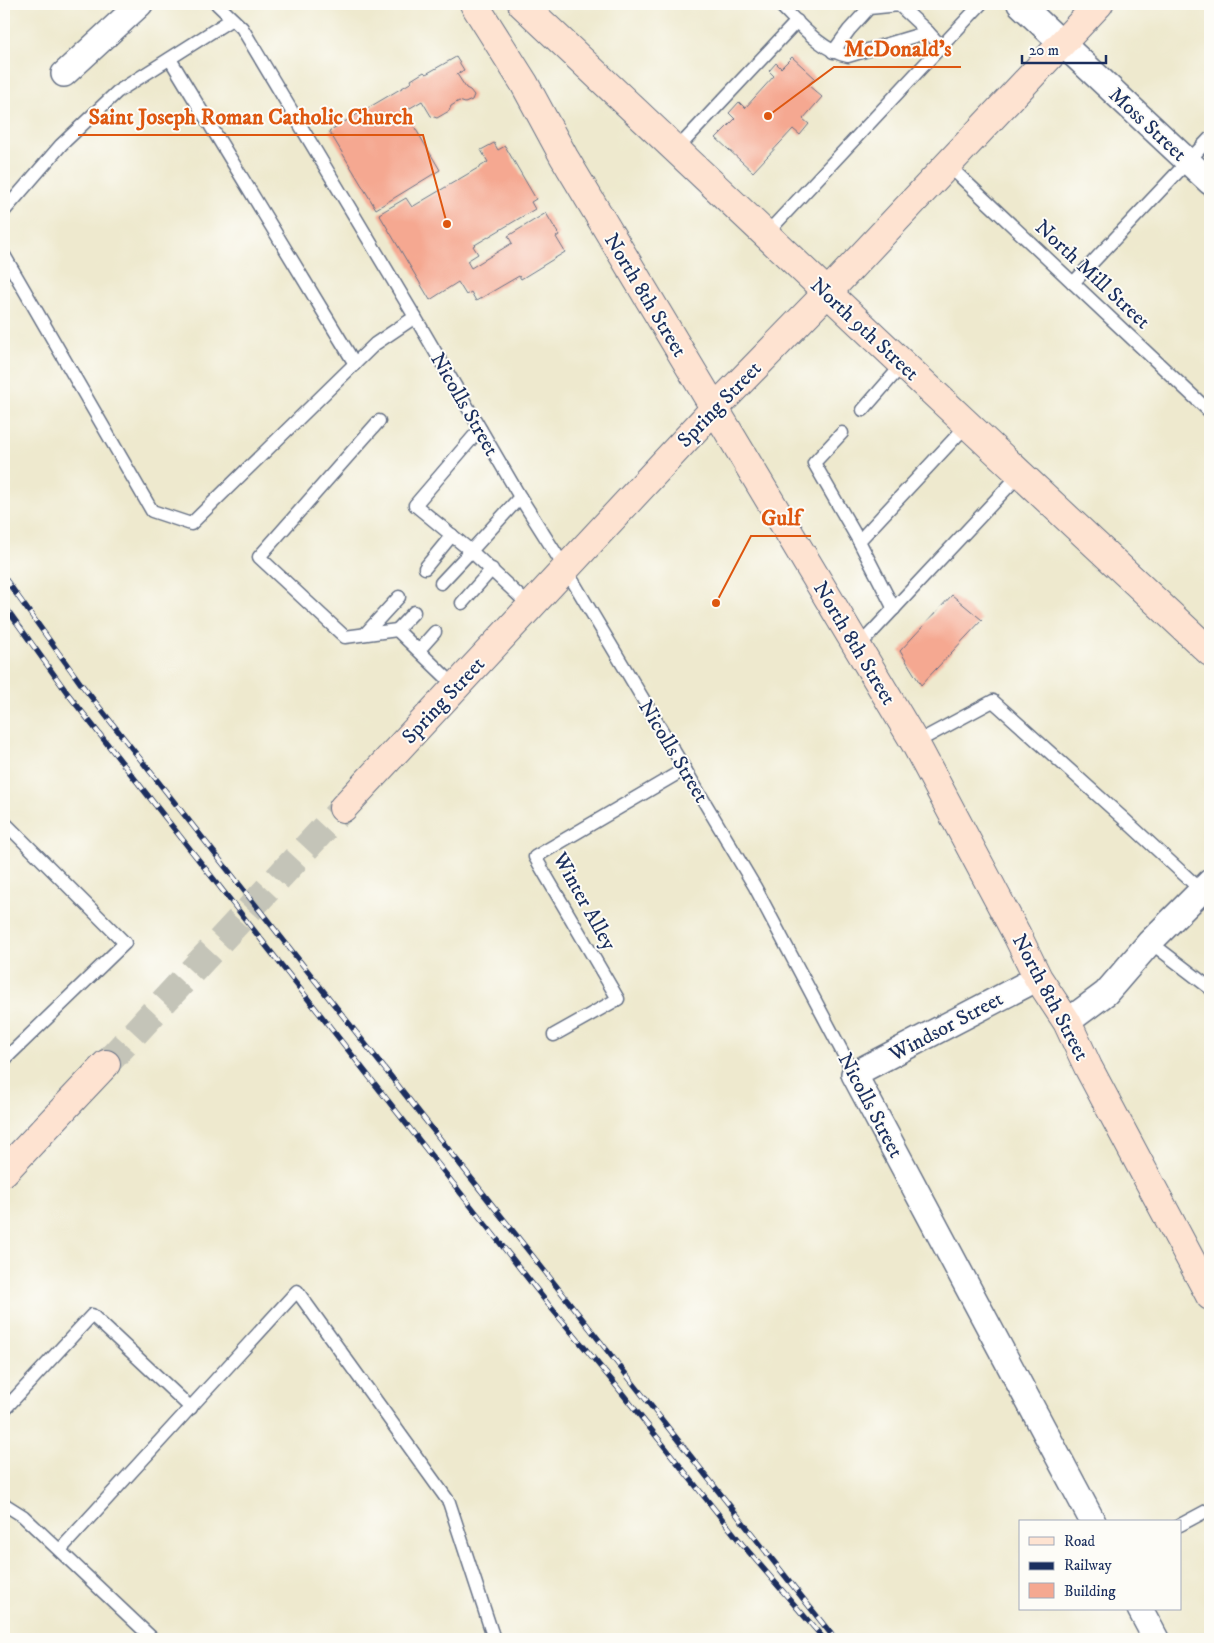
<svg xmlns="http://www.w3.org/2000/svg" width="1214" height="1643" font-family="'IM FELL DW Pica',serif">
	<style>
		.building { fill: #f5a891 }
		.lines { fill: none; stroke-linecap: round; stroke-linejoin: round }
		.secondary-tunnel { stroke: #c4c4b8; stroke-width: 28; stroke-dasharray: 28 14; stroke-linecap: butt }
		.service-casing { stroke: #657085; stroke-width: 15 }
		.minor-casing { stroke: #657085; stroke-width: 28 }
		.secondary-casing { stroke: #657085; stroke-width: 30 }
		.service { stroke: #fff; stroke-width: 12 }
		.minor { stroke: #fff; stroke-width: 25 }
		.secondary { stroke: #fee3d1; stroke-width: 28 }
		.rail-casing { stroke: #1b2f5e; stroke-width: 5.5 }
		.rail { stroke: #fdfcf7; stroke-width: 4; stroke-dasharray: 11; stroke-linecap: butt }
		.labels { text-anchor: middle; stroke-width: 4; stroke-linejoin: round; paint-order: stroke }
		.street-label { font-size: 21px; fill: #1b2f5e; stroke: #fdfcf7 }
		.leader { fill: none; stroke: #de5710; stroke-width: 2 }
		.callout-dot { fill: #de5710; stroke: #fdfcf7; stroke-width: 2 }
		.callout-label { font-size: 22px; text-anchor: middle; font-weight: bold; fill: #de5710; stroke: #fdfcf7; stroke-width: 4; stroke-linejoin: round; paint-order: stroke }
	</style>
	<rect width="100%" height="100%" fill="#fdfcf7"/>
	<filter id="ink" filterUnits="userSpaceOnUse"><feTurbulence type="fractalNoise" baseFrequency=".02" numOctaves="2"/><feDisplacementMap in="SourceGraphic" scale="10" xChannelSelector="R" yChannelSelector="G"/><feConvolveMatrix kernelMatrix="1 2 1 2 8 2 1 2 1" color-interpolation-filters="sRGB"/></filter>
	<filter id="wash" filterUnits="userSpaceOnUse"><feTurbulence type="fractalNoise" baseFrequency=".0096" numOctaves="4" result="noise"/><feDisplacementMap in="SourceGraphic" scale="20" xChannelSelector="R" yChannelSelector="G"/><feGaussianBlur stdDeviation="1.12" result="paint"/><feColorMatrix in="noise" values="0 0 0 0 0 0 0 0 0 0 0 0 0 0 0 0 0 1.4 0 .05"/><feComposite in="paint" operator="in"/></filter>
	<g filter="url(#wash)">
		<rect width="100%" height="100%" fill="#eee9ce"/>
		<g id="blocks">
			<g class="building">
				<path d="M 456,57 L 464,70 L 457,74 L 466,88 L 470,90 L 474,95 L 472,100 L 465,103 L 459,101 L 451,106 L 449,111 L 437,118 L 431,116 L 422,101 L 405,111 L 440,170 L 376,209 L 329,131 L 412,82 L 411,80 L 424,72 L 426,74 Z"/>
				<path d="M 792,57 L 815,78 L 808,85 L 822,97 L 803,119 L 809,124 L 800,135 L 793,129 L 753,172 L 716,138 L 735,119 L 729,113 L 739,102 L 745,108 L 774,76 L 769,71 L 776,63 L 781,68 Z"/>
				<path d="M 494,143 L 498,150 L 505,146 L 536,199 L 531,202 L 535,209 L 473,246 L 478,254 L 467,261 L 471,268 L 512,243 L 508,236 L 546,213 L 559,235 L 556,237 L 565,252 L 521,279 L 519,276 L 476,301 L 471,292 L 466,295 L 458,282 L 430,300 L 379,214 L 406,198 L 412,207 L 488,162 L 481,150 Z"/>
				<path d="M 952,595 L 982,620 L 921,685 L 900,651 Z"/>
			</g>
		</g>
	</g>
	<g filter="url(#ink)">
		<use href="#blocks" fill-opacity="0" stroke="#657085" stroke-width="1"/>
		<g class="lines">
			<path class="secondary-tunnel" d="M 106,1064 L 343,808"/>
			<defs>
				<g id="service">
					<path d="M 217,4 L 242,28 L 415,317 L 520,497 L 565,568 L 755,887 L 854,1074"/>
					<path d="M 779,4 C 798,22 821,51 848,56 L 928,32 L 941,46"/>
					<path d="M 833,52 L 849,30 L 869,8 L 899,5 L 928,32"/>
					<path d="M 170,59 L 355,364"/>
					<path d="M 676,150 L 797,21"/>
					<path d="M 948,165 L 1210,412"/>
					<path d="M 4,211 L 61,145 L 117,92 L 232,19"/>
					<path d="M 766,234 L 981,4"/>
					<path d="M 4,255 L 152,511 L 191,524 L 375,344 L 415,317"/>
					<path d="M 1073,283 L 1210,138"/>
					<path d="M 863,410 L 903,364"/>
					<path d="M 379,421 L 259,557 L 345,637 L 397,630"/>
					<path d="M 480,429 L 415,505 L 471,551 L 520,497"/>
					<path d="M 842,433 L 814,463 L 859,541"/>
					<path d="M 425,568 L 452,535"/>
					<path d="M 441,583 L 471,551 L 530,606"/>
					<path d="M 462,603 L 492,569"/>
					<path d="M 894,609 L 859,541 L 967,425"/>
					<path d="M 414,612 L 397,630 L 456,687"/>
					<path d="M 365,634 L 399,597"/>
					<path d="M 858,647 L 1020,474"/>
					<path d="M 419,650 L 435,632"/>
					<path d="M 915,743 L 993,701 L 1125,820 L 1203,892"/>
					<path d="M 4,822 L 125,943 L 4,1060"/>
					<path d="M 1150,942 L 1210,988"/>
					<path d="M 554,1035 L 618,999 L 535,857 L 685,769"/>
					<path d="M 4,1410 L 92,1315 L 191,1408"/>
					<path d="M 4,1504 L 23,1516 L 153,1639"/>
					<path d="M 1180,1525 L 1210,1509"/>
					<path d="M 60,1550 L 297,1291 L 449,1502 L 494,1639"/>
				</g>
				<g id="minor">
					<path d="M 1020,4 L 1210,182"/>
					<path d="M 64,74 L 140,4"/>
					<path d="M 1038,978 L 854,1074 L 1093,1522"/>
					<path d="M 1067,1022 L 1106,993 L 1150,942 L 1210,882"/>
					<path d="M 1140,1609 L 1156,1639"/>
				</g>
				<g id="secondary">
					<path d="M 474,4 L 524,83 L 564,157 L 915,743 L 1017,935 L 1038,978 L 1067,1022 L 1088,1067 L 1210,1296"/>
					<path d="M 522,4 L 903,364 L 1210,652"/>
					<path d="M 343,808 L 714,409 L 827,293 L 1099,4"/>
					<path d="M 4,1172 L 106,1064"/>
				</g>
			</defs>
			<use href="#service" class="service-casing"/>
			<use href="#minor" class="minor-casing"/>
			<use href="#secondary" class="secondary-casing"/>
			<use href="#service" class="service"/>
			<use href="#minor" class="minor"/>
			<use href="#secondary" class="secondary"/>
			<defs>
				<g id="rail">
					<path d="M 4,577 L 81,684 L 835,1639"/>
					<path d="M 4,605 L 68,694 L 548,1304 L 614,1383 L 742,1544 L 824,1639"/>
				</g>
			</defs>
			<use href="#rail" class="rail-casing"/>
			<use href="#rail" class="rail"/>
		</g>
	</g>
	<g class="labels">
		<g class="street-label">
			<text transform="translate(1148 124) rotate(43)" y="7">Moss Street</text>
			<text transform="translate(1093 274) rotate(43)" y="7">North Mill Street</text>
			<text transform="translate(646 295) rotate(59)" y="7">North 8th Street</text>
			<text transform="translate(865 329) rotate(43)" y="7">North 9th Street</text>
			<text transform="translate(465 404) rotate(60)" y="7">Nicolls Street</text>
			<text transform="translate(719 404) rotate(-46)" y="7">Spring Street</text>
			<text transform="translate(855 643) rotate(59)" y="7">North 8th Street</text>
			<text transform="translate(443 700) rotate(-47)" y="7">Spring Street</text>
			<text transform="translate(674 751) rotate(59)" y="7">Nicolls Street</text>
			<text transform="translate(585 901) rotate(61)" y="7">Winter Alley</text>
			<text transform="translate(1051 997) rotate(62)" y="7">North 8th Street</text>
			<text transform="translate(946 1026) rotate(-28)" y="7">Windsor Street</text>
			<text transform="translate(871 1105) rotate(62)" y="7">Nicolls Street</text>
		</g>
	</g>
	<path class="leader" d="M768 116L834 67H961M447 224L423 135H78M716 603L751 536H811"/>
	<g class="callout-dot">
		<circle cx="768" cy="116" r="5"/>
		<circle cx="447" cy="224" r="5"/>
		<circle cx="716" cy="603" r="5"/>
	</g>
	<g class="callout-label">
		<text x="898" y="56">McDonald's</text>
		<text x="251" y="124">Saint Joseph Roman Catholic Church</text>
		<text x="781" y="525">Gulf</text>
	</g>
	<rect width="1214" height="1643" fill="none" stroke="#fdfcf7" stroke-width="20"/>
	<rect x="1019" y="1520" width="162" height="90" fill="#fdfcf7" stroke="#a3aaba"/>
	<rect x="1029" y="1537" width="25" height="8" fill="#fee3d1" stroke="#a3aaba"/>
	<text x="1064" y="1546" font-size="15" fill="#1b2f5e">Road</text>
	<rect x="1029" y="1562" width="25" height="8" fill="#1b2f5e" stroke="#a3aaba"/>
	<text x="1064" y="1570" font-size="15" fill="#1b2f5e">Railway</text>
	<rect x="1029" y="1583" width="25" height="15" fill="#f5a891" stroke="#a3aaba"/>
	<text x="1064" y="1596" font-size="15" fill="#1b2f5e">Building</text>
	<path d="M1022 55v8h84v-8" fill="none" stroke="#1b2f5e" stroke-width="2.5"/>
	<text x="1029" y="55" font-size="15" fill="#1b2f5e" stroke="#fdfcf7" stroke-width="4" paint-order="stroke">20 m</text>
</svg>
